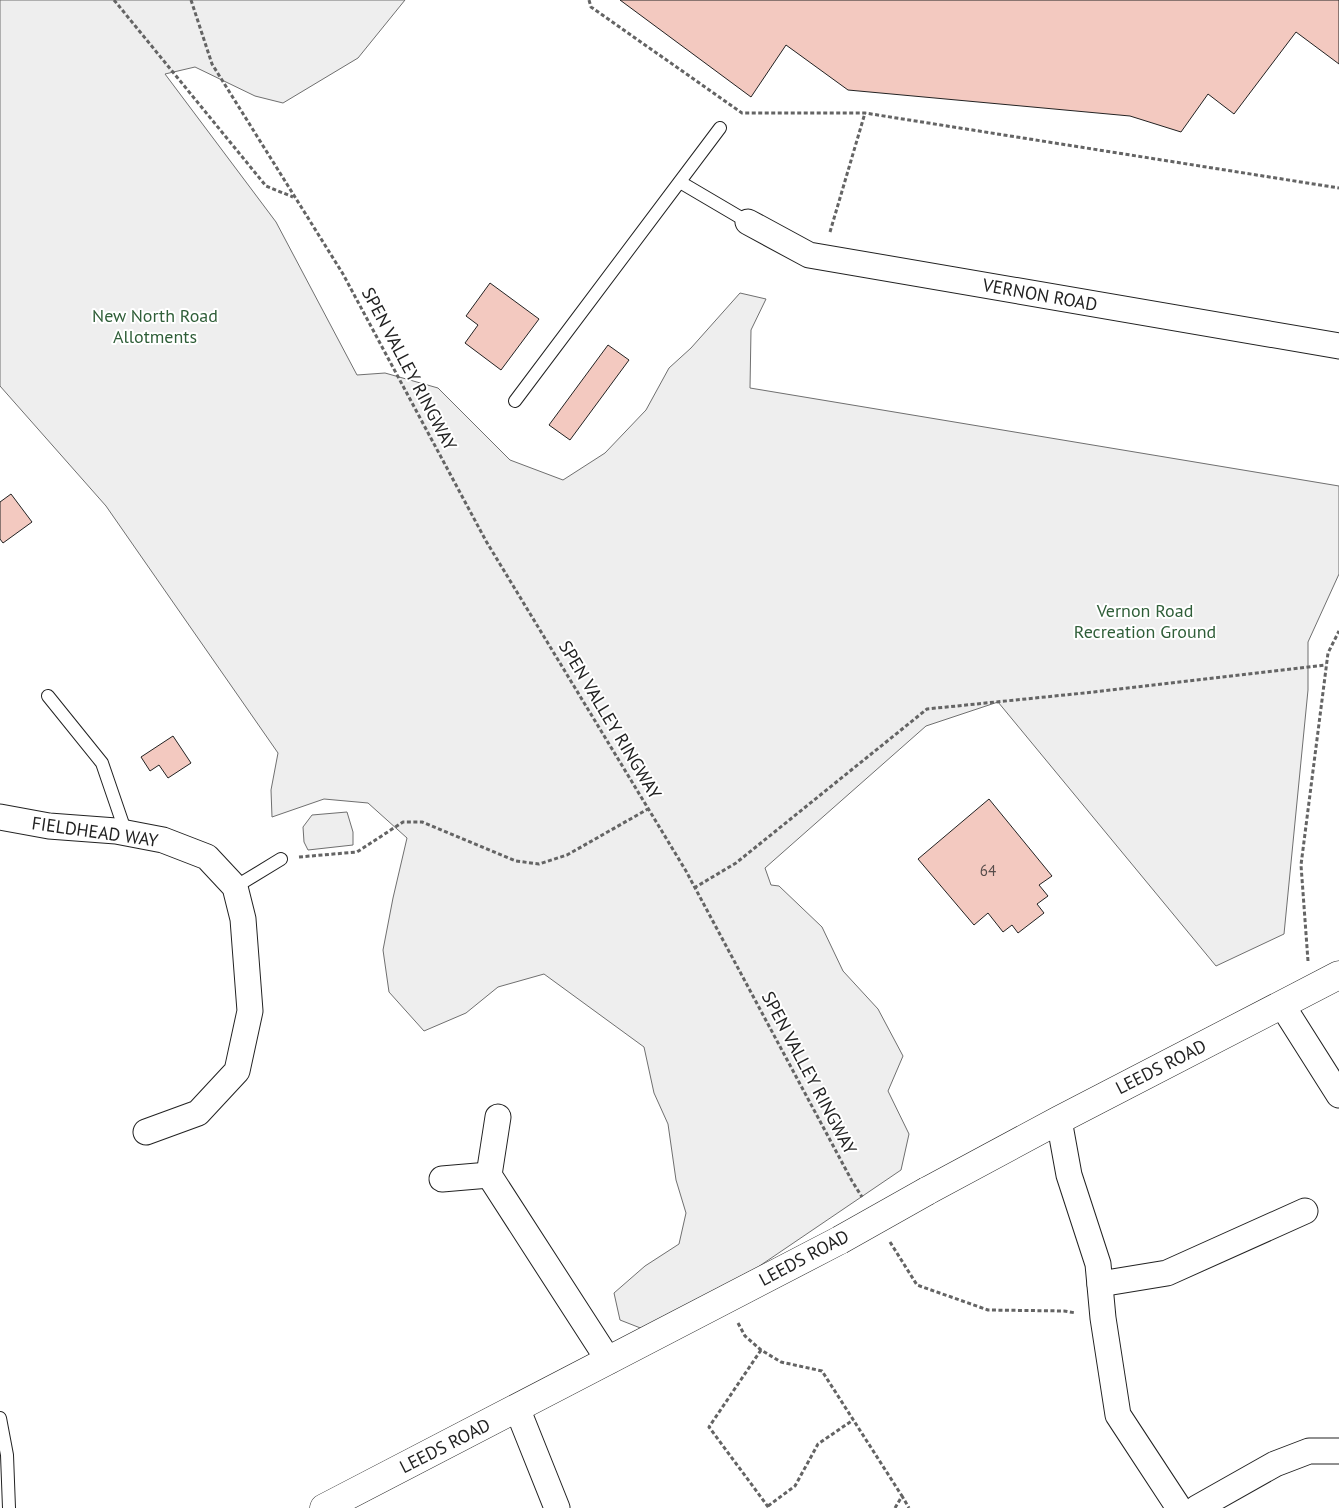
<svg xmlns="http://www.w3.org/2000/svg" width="1339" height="1508" font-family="'PT Sans',sans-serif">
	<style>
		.green { fill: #eee; stroke: #6f6f6f }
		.building { fill: #f3c9c0; stroke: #222 }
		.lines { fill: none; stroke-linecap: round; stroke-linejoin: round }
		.service-casing { stroke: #222; stroke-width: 14 }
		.minor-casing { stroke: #222; stroke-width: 27 }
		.primary-casing { stroke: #222; stroke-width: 29 }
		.path { stroke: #646464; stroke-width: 3; stroke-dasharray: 4 2.5; stroke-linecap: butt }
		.service { stroke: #fff; stroke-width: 12 }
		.minor { stroke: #fff; stroke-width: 25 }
		.primary { stroke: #fff; stroke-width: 28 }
		.primary-bridge-casing { stroke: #222; stroke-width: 29; stroke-linecap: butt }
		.primary-bridge { stroke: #fff; stroke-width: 28 }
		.labels { text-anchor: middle; stroke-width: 4; stroke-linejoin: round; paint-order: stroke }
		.number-label { font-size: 15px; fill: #564c4a }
		.street-label { font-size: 18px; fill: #222; stroke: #fff }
		.park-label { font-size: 18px; fill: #2f5e38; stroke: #fff }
	</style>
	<rect width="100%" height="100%" fill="#fff"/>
	<g class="green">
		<path d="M 0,0 L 405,0 L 358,58 L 283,103 L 255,96 L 195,67 L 165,74 L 276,222 L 357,375 L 385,373 L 438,388 L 510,460 L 563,480 L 605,453 L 646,410 L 669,368 L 691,348 L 740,293 L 766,299 L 751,330 L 750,388 L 1339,486 L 1339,574 L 1308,642 L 1308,690 L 1284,934 L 1216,966 L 998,702 L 926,726 L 765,868 L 771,885 L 779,886 L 822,927 L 843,971 L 878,1009 L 903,1056 L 888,1091 L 909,1134 L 901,1170 L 758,1267 L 643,1329 L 620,1320 L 614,1293 L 645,1266 L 679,1244 L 686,1213 L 676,1180 L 668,1124 L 654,1093 L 644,1047 L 544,974 L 498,987 L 466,1013 L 424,1031 L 389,992 L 383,950 L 393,898 L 407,838 L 368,803 L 324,799 L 272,817 L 271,790 L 278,753 L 106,506 L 0,386 Z"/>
		<path d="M 347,812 L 353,832 L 353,845 L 308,850 L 304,842 L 303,827 L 312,815 Z"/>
	</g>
	<g class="building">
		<path d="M 620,0 L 1339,0 L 1339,64 L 1296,32 L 1234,114 L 1208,94 L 1181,132 L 1130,116 L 848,90 L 786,45 L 751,97 Z"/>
		<path d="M 490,283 L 539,319 L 501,370 L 465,343 L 478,325 L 466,316 Z"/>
		<path d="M 608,345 L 629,360 L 570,440 L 549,425 Z"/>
		<path d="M 11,494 L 32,522 L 3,543 L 0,539 L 0,502 Z"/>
		<path d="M 173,736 L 191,763 L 168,778 L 159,765 L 150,771 L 141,757 Z"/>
		<path d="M 989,799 L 1052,876 L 1039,885 L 1048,896 L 1037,904 L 1044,913 L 1018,933 L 1012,925 L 1003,932 L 988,913 L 974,925 L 918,859 Z"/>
	</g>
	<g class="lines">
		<defs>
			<g id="service">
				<path d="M 680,182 L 748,222"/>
				<path d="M 515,401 L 720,128"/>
				<path d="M 48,696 L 102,763 L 126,833"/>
				<path d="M 235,887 L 281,859"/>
				<path d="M 0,1418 L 7,1455 L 9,1508"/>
			</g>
			<g id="minor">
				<path d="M 748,222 L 809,255 L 1339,346"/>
				<path d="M 0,817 L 49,826 L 116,831 L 163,840 L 207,857 L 235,887 L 243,919 L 250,1011 L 237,1071 L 198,1113 L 146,1132"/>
				<path d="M 1282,1005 L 1339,1095"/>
				<path d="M 498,1117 L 489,1175 L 609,1361"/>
				<path d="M 1059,1120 L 1069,1175 L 1098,1264 L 1103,1318 L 1118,1415 L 1179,1508"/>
				<path d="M 442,1179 L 489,1175"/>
				<path d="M 1100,1284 L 1167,1273 L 1305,1211"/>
				<path d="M 517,1408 L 557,1508"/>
				<path d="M 1197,1508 L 1275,1464 L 1309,1451 L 1339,1451"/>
			</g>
			<g id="primary">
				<path d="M 927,1191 L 1059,1120 L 1339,975"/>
				<path d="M 324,1508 L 840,1240"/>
			</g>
		</defs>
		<use href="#service" class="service-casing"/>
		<use href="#minor" class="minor-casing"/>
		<use href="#primary" class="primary-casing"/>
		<g class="path">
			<path d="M 114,0 L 266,186 L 293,197"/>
			<path d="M 191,0 L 212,64 L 343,274 L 486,541 L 686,871 L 852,1181 L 862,1197"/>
			<path d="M 589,0 L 591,7 L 742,113 L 865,113 L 1339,188"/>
			<path d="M 830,232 L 865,113"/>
			<path d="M 299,857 L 357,852 L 403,822 L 422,822 L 516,861 L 539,864 L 567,855 L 648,809"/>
			<path d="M 694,888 L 736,863 L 927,709 L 1094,692 L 1326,665"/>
			<path d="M 1308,961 L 1301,865 L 1328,653 L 1339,631"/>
			<path d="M 890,1242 L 917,1285 L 988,1310 L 1064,1311 L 1076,1313"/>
			<path d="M 738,1323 L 745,1336 L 761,1350 L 781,1362 L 822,1371 L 902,1496"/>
			<path d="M 761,1350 L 709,1427 L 769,1508"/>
			<path d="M 768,1506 L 795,1486 L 818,1444 L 853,1420"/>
			<path d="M 895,1508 L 902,1496 L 909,1508"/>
		</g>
		<use href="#service" class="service"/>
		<use href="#minor" class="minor"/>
		<use href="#primary" class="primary"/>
		<defs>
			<path id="primary-bridge" d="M 840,1240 L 927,1191"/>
		</defs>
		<use href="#primary-bridge" class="primary-bridge-casing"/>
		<use href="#primary-bridge" class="primary-bridge"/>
	</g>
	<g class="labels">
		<g class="number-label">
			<text x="988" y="876">64</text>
		</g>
		<g class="street-label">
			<text transform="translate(1040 295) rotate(10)" y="6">VERNON ROAD</text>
			<text transform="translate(409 369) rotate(62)" y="6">SPEN VALLEY RINGWAY</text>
			<text transform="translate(610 720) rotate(59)" y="6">SPEN VALLEY RINGWAY</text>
			<text transform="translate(95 832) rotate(8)" y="6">FIELDHEAD WAY</text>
			<text transform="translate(1161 1067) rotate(-27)" y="6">LEEDS ROAD</text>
			<text transform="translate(809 1073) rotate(62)" y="6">SPEN VALLEY RINGWAY</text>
			<text transform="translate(804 1258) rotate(-28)" y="6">LEEDS ROAD</text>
			<text transform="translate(445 1446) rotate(-27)" y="6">LEEDS ROAD</text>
		</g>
		<g class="park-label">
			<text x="155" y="322">New North Road<tspan x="155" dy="21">Allotments</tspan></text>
			<text x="1145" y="617">Vernon Road<tspan x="1145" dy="21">Recreation Ground</tspan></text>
		</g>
	</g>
</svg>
